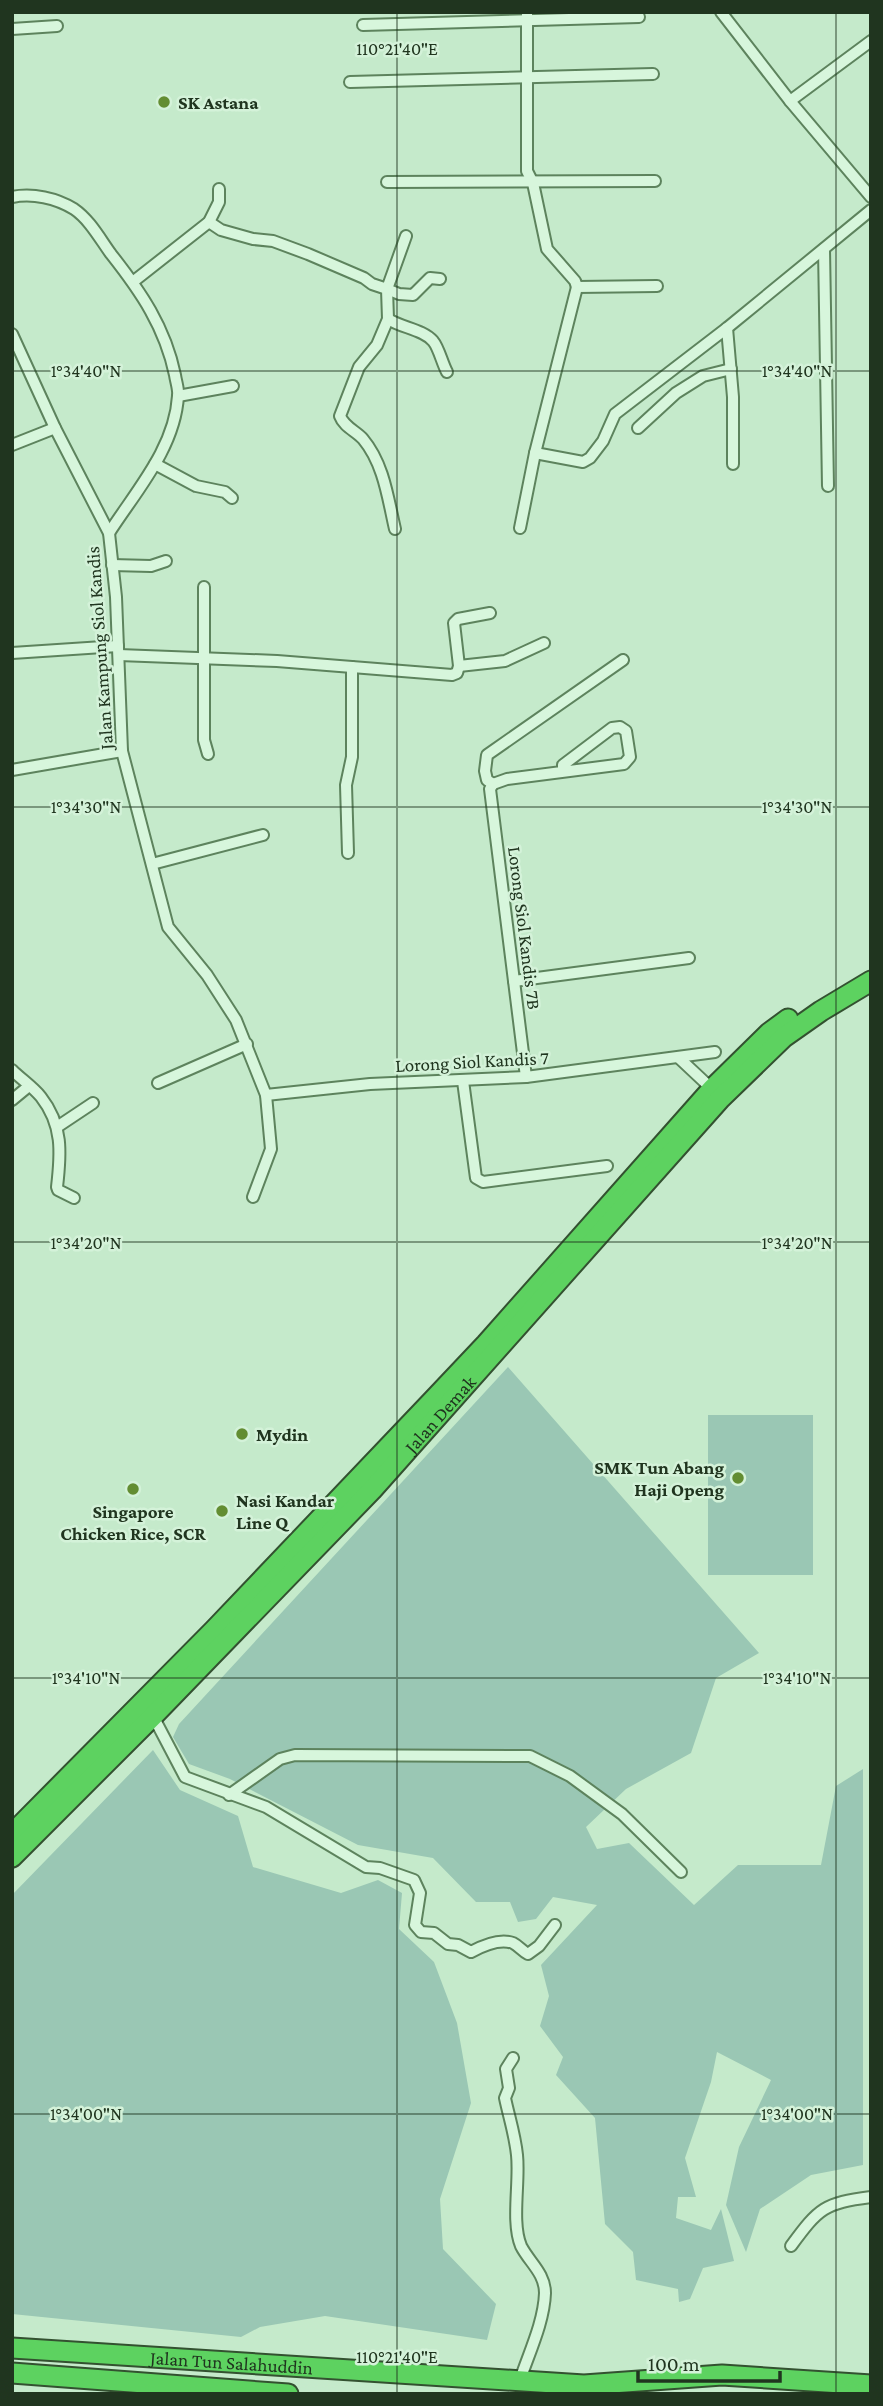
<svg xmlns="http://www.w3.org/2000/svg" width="883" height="2406" font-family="'Crimson Pro',serif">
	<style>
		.green { fill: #9ac7b4 }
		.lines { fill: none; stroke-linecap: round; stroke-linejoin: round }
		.street-casing { stroke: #5d835d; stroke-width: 14 }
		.highway-casing { stroke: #335130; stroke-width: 23 }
		.street { stroke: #d7f6dc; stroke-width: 10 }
		.highway { stroke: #5dd260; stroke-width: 19 }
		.ticks { fill: none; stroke: #20351f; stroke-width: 2; stroke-opacity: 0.45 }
		.poi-dot { fill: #638d32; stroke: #d4f2d9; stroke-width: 2.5 }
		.labels { text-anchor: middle; stroke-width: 5; stroke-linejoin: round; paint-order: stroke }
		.poi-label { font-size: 19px; font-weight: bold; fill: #20351f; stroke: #d4f2d9; text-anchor: start }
		.street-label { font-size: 19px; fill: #20351f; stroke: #d4f2d9 }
		.ticks-label { font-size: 18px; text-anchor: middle; fill: #20351f; stroke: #d4f2d9; stroke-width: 5; stroke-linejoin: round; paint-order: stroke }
	</style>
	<rect width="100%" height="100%" fill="#c5eacb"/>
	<g class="green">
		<path d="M 508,1367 L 759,1653 L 716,1678 L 691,1753 L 626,1789 L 586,1827 L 597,1849 L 629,1843 L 694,1905 L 738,1865 L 821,1865 L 836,1786 L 863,1769 L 863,2165 L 811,2175 L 760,2209 L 746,2252 L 726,2205 L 739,2147 L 771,2080 L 717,2052 L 711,2082 L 685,2158 L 696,2197 L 678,2197 L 676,2218 L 711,2230 L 721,2209 L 734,2261 L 703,2268 L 690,2299 L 679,2302 L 678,2289 L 636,2280 L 633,2252 L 605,2224 L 595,2118 L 556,2075 L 563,2057 L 540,2026 L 549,1996 L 541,1965 L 597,1905 L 553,1897 L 536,1919 L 518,1922 L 510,1902 L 476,1902 L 433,1858 L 358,1845 L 230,1779 L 189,1764 L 173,1737 L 179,1724 Z"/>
		<rect x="708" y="1415" width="105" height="160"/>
		<path d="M 153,1750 L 180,1790 L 238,1816 L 253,1867 L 341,1893 L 378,1880 L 402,1893 L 399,1929 L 434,1962 L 457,2023 L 471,2103 L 440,2199 L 443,2249 L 496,2304 L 487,2340 L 325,2316 L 260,2327 L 241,2337 L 12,2314 L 12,1895 Z"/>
	</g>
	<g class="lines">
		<defs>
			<g id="street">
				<path d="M 527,12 L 527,171 L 533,183 L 547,249 L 575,281 L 577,287 L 657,286"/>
				<path d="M 721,12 L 790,101 L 871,197"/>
				<path d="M 363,25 L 639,17"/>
				<path d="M 12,29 L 57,26"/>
				<path d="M 350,82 L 653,74"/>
				<path d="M 790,101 L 871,41"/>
				<path d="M 387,182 L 655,181"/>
				<path d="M 12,197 C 33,193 56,198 74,209 C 90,220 100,239 111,254 C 141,292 165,327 175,375 C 176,382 179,390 178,396 C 175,448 136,491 109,533"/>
				<path d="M 209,222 L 221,230 L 253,239 L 273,241 L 308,254 L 364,278 L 372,284 L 387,289 L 388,319 L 377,345 L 359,367 L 340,416 C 344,427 356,431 363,439 C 384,464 388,499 395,529"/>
				<path d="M 406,236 L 387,289 L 399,294 L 413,295 L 430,278 L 440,279"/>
				<path d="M 824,249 L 828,486"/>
				<path d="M 134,281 L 209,222 L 219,202 L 219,189"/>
				<path d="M 388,319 C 402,328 422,329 433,341 C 439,348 442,363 447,372"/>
				<path d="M 727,328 L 733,397 L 733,464"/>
				<path d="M 12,334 L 55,428 L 109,533 L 116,597 L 122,751 L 168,927 L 207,975 L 236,1020 L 266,1095 L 271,1149 L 253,1197"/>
				<path d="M 178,396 L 233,386"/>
				<path d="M 638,428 L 676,393 L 703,376 L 731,369"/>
				<path d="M 12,445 L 55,428"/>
				<path d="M 535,453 L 583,462 L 590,458 L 603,441 L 615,414 L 727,328 L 871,210"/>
				<path d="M 155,464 L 196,486 L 225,492 L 232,498"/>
				<path d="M 520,528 L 535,453 L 577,287"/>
				<path d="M 112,565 L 151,566 L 166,561"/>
				<path d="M 204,587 L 204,740 L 208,754"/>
				<path d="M 12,653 L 118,646"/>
				<path d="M 119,655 L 277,661 L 452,675 L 457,673 L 459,666 L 454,623 L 458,619 L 490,613"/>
				<path d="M 459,666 L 505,661 L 544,643"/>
				<path d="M 12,770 L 122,751"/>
				<path d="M 493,784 L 490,789 L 526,1077"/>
				<path d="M 493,784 L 507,779 L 624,764 L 630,757 L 626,731 L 620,727 L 612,728 L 563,765 L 563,772"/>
				<path d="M 493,784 L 487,780 L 485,771 L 487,755 L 623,660"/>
				<path d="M 348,853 L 346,785 L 352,757 L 352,667"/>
				<path d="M 152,864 L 263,835"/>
				<path d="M 514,981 L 689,958"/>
				<path d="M 679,1058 L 712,1089"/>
				<path d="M 12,1070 C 21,1079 33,1087 41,1097 C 63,1125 61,1153 57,1187 L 58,1190 L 74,1198"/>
				<path d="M 463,1081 L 476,1178 L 483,1182 L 607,1166"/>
				<path d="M 158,1083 L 247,1044"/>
				<path d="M 266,1095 L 370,1084 L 526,1077 L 715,1052"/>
				<path d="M 12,1100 L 29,1086"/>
				<path d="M 57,1127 L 93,1103"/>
				<path d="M 153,1716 L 185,1777 L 266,1807 L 366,1867 L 380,1868 L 414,1880 L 420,1893 L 415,1925 L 421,1932 L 434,1933 L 448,1944 L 458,1945 L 471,1952 C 482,1946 499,1938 513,1943 C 519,1946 522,1951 528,1954 L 539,1946 L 555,1925"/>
				<path d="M 229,1795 L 280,1759 L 295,1755 L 530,1756 L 570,1776 L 622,1814 L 681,1872"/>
				<path d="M 513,2058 L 506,2069 L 509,2088 L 505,2098 C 509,2117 515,2135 517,2155 C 520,2182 511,2222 521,2246 C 529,2262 545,2273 545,2293 C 544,2322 529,2353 520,2380"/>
				<path d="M 791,2246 C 819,2208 824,2203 871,2197"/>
			</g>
			<g id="highway">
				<path d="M 12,1834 L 214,1630 L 434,1399 L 486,1344 L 712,1089 L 769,1033 L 788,1019"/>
				<path id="s1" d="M 12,1857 L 153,1716 L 372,1490 L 720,1099 L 784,1037 L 821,1011 L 871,981"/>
				<path id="s2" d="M 12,2348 L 584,2385 L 722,2375 L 871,2385"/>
				<path d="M 12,2373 L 288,2394"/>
			</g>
		</defs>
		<use href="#street" class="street-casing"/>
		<use href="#highway" class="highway-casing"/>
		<use href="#street" class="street"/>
		<use href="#highway" class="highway"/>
	</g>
	<path class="ticks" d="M 397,12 L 397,2394M 836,12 L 836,2394M 12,371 L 871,371M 12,807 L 871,807M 12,1242 L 871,1242M 12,1678 L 871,1678M 12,2114 L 871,2114"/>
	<g class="poi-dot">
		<circle cx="164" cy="102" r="7"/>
		<circle cx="242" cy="1434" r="7"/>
		<circle cx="738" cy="1478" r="7"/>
		<circle cx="133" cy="1489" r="7"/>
		<circle cx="222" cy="1511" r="7"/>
	</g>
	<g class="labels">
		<g class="poi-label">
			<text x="178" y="109">SK Astana</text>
			<text x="256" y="1441">Mydin</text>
			<text x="724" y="1474" text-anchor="end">SMK Tun Abang<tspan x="724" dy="22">Haji Openg</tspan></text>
			<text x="236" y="1507">Nasi Kandar<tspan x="236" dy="22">Line Q</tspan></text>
			<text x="133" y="1518" text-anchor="middle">Singapore<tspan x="133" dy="22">Chicken Rice, SCR</tspan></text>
		</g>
		<g class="street-label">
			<text transform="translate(99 648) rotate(-94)" y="7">Jalan Kampung Siol Kandis</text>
			<text transform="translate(525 928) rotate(83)" y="7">Lorong Siol Kandis 7B</text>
			<text transform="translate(472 1061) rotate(-3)" y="7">Lorong Siol Kandis 7</text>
			<text dy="7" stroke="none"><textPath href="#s1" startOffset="616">Jalan Demak</textPath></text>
			<text dy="7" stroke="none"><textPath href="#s2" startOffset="220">Jalan Tun Salahuddin</textPath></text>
		</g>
	</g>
	<g class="ticks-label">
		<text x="397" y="55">110°21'40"E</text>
		<text x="86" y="377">1°34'40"N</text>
		<text x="797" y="377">1°34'40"N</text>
		<text x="86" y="813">1°34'30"N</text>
		<text x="797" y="813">1°34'30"N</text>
		<text x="86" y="1249">1°34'20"N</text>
		<text x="797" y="1249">1°34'20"N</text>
		<text x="86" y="1684">1°34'10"N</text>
		<text x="797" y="1684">1°34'10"N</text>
		<text x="86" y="2120">1°34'00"N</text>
		<text x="797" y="2120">1°34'00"N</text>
		<text x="397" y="2363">110°21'40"E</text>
	</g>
	<rect width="883" height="2406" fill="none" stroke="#20351f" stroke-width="28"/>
	<path d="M638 2371v10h142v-10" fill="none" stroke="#20351f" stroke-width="3.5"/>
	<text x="648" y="2371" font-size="21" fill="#20351f" stroke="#d4f2d9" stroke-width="5" paint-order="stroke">100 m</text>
</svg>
